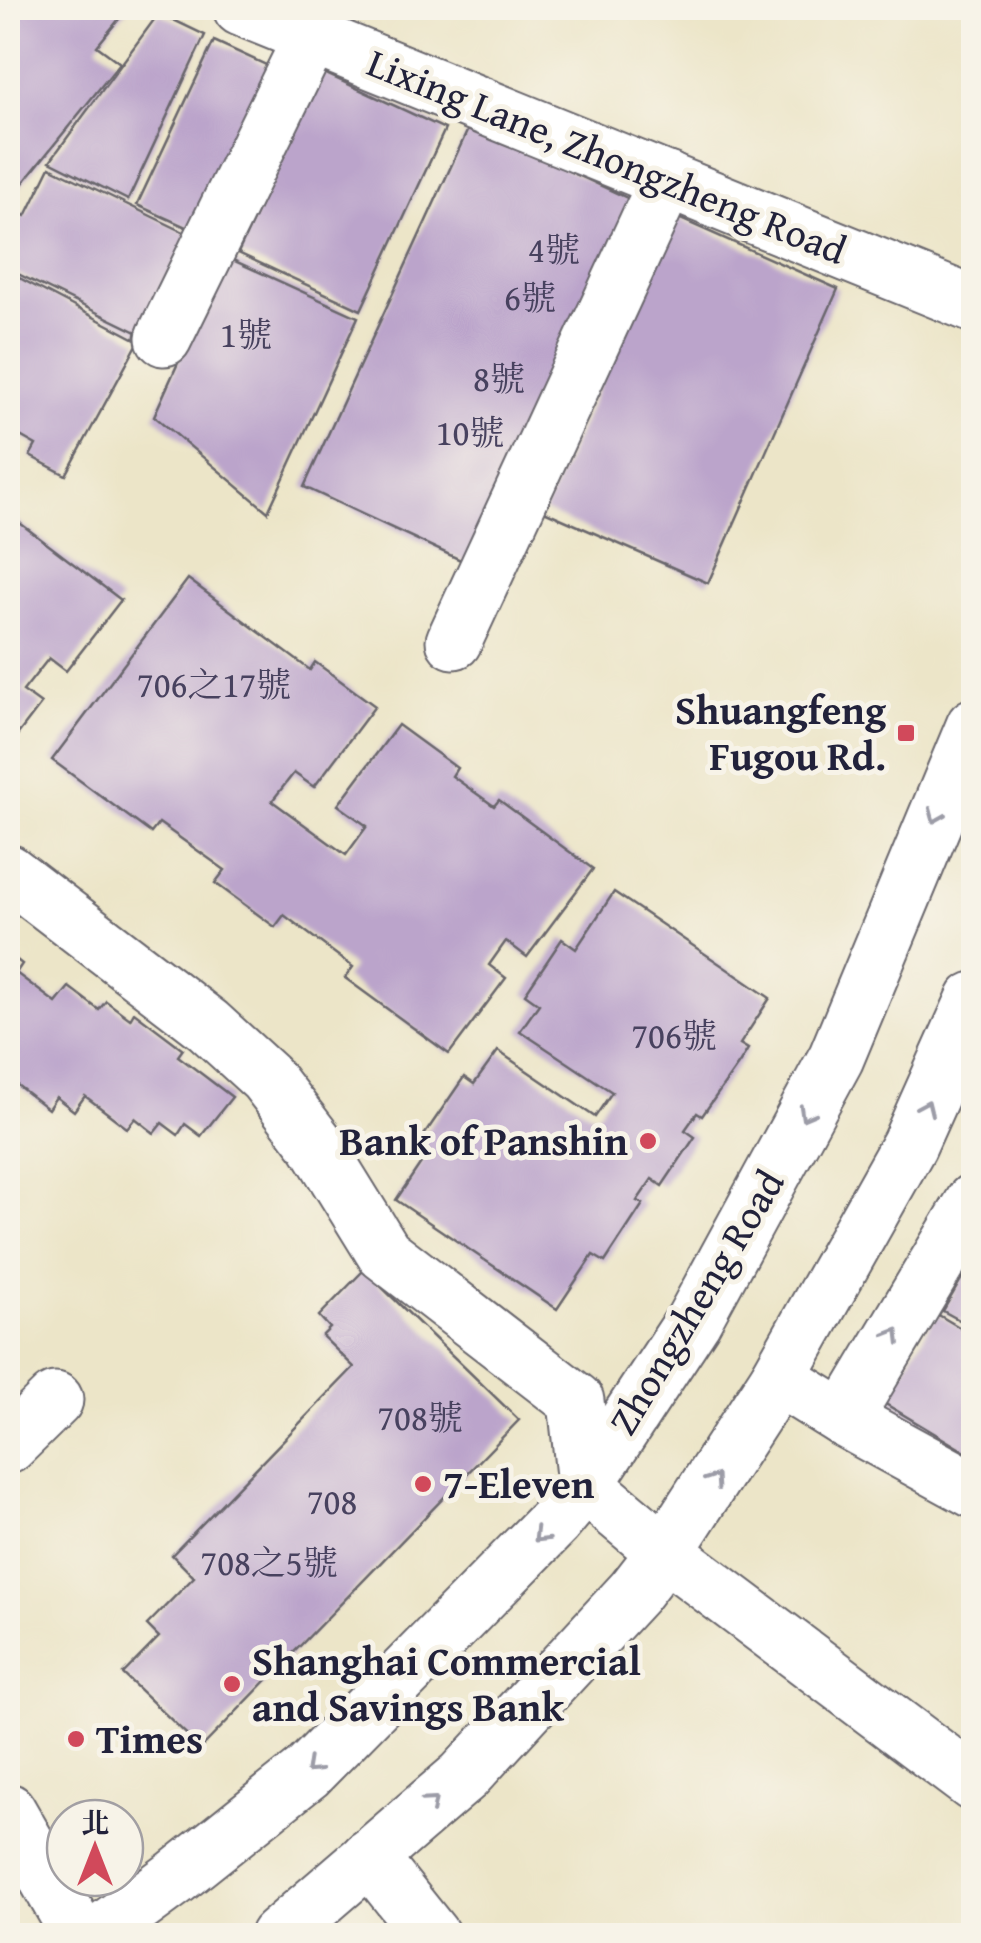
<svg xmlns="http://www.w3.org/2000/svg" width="981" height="1943" font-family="'Gentium Book Plus','Noto Serif TC',serif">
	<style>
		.building { fill: #bba4cb }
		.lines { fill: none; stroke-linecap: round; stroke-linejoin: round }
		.minor-casing { stroke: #69666c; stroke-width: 59 }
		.major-casing { stroke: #69666c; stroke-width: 59 }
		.minor { stroke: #fff; stroke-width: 55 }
		.major { stroke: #fff; stroke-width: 55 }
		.oneway { stroke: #9c9ca7 }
		.poi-dot { fill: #d1495b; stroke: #f7f3e8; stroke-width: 4 }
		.labels { text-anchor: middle; stroke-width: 10; stroke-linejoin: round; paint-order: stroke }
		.number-label { font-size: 35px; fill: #48425f }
		.street-label { font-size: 40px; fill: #22223b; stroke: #f7f3e8 }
		.poi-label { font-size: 40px; font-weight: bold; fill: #22223b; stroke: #f7f3e8; text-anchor: start }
	</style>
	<rect width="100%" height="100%" fill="#f7f3e8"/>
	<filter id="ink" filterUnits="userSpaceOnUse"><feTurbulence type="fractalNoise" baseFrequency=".01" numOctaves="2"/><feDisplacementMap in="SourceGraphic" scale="20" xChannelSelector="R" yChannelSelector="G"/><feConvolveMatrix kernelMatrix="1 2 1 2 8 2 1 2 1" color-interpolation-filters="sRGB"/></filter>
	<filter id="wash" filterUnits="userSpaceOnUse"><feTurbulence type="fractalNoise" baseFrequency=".0048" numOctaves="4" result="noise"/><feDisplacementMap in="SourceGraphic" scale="40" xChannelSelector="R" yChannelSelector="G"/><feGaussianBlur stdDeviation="2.25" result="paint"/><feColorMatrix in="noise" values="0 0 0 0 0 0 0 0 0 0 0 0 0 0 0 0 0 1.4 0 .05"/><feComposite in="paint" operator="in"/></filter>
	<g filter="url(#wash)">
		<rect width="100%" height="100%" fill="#ece5c8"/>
		<g id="blocks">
			<g class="building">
				<path d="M 8,8 L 128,8 L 97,46 L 120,63 L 19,188 L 8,179 Z"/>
				<path d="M 159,13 L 205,35 L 128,200 L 50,161 Z"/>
				<path d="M 214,41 L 273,68 L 197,232 L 137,205 Z"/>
				<path d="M 322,72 L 445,129 L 361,310 L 238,253 Z"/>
				<path d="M 470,125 L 634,201 L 467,563 L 304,487 Z"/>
				<path d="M 50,167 L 190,235 L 141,334 L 8,269 L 8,219 L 13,211 L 26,216 Z"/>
				<path d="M 674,216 L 838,289 L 708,583 L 544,511 Z"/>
				<path d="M 226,257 L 358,317 L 268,512 L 154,416 Z"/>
				<path d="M 8,272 L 139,341 L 66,475 L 30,456 L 36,445 L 8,429 Z"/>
				<path d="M 8,514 L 121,600 L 66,671 L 49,658 L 23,691 L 41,704 L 8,747 Z"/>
				<path d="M 188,579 L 310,670 L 315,662 L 375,706 L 314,787 L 294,773 L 272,801 L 346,855 L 367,826 L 338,805 L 398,725 L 457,768 L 452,776 L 494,806 L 499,800 L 593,869 L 527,957 L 506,941 L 489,965 L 506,978 L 449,1054 L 345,978 L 353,967 L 284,915 L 275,927 L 215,883 L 225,870 L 159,823 L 151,833 L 52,760 Z"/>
				<path d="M 614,892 L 770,998 L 740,1044 L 748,1049 L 740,1062 L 702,1116 L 697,1113 L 685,1130 L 695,1137 L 662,1186 L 652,1179 L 637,1201 L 643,1204 L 605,1262 L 593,1255 L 557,1309 L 396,1200 L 429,1151 L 418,1144 L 464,1077 L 474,1084 L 498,1051 L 595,1117 L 612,1092 L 520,1031 L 539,1004 L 525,994 L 562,939 L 576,949 Z"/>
				<path d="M 8,953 L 22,964 L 16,973 L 56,1003 L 69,987 L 99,1010 L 106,1001 L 130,1019 L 134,1012 L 183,1049 L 178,1056 L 232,1097 L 201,1136 L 185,1124 L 178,1135 L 162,1123 L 154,1133 L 135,1118 L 127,1128 L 85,1096 L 74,1111 L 56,1097 L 48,1109 L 8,1078 Z"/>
				<path d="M 974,1257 L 974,1328 L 943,1311 Z"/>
				<path d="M 364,1270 L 519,1420 L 201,1748 L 123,1674 L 159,1637 L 147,1625 L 194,1577 L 172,1555 L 354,1367 L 322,1336 L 330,1328 L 319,1316 Z"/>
				<path d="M 937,1314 L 974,1336 L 974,1457 L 884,1403 Z"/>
			</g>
		</g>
	</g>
	<g filter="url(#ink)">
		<use href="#blocks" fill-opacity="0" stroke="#69666c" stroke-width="2.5"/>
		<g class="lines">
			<defs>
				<g id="minor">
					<path d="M 241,8 L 974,305"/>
					<path d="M 164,338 L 312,36"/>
					<path d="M 454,641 L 667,180"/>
					<path d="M 8,872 L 208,1025 L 266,1078 L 316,1143 L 384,1253 L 576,1401 L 585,1485"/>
					<path d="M 778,1378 L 844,1419 L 974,1490"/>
					<path d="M 844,1419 L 974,1201"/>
					<path d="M 8,1446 L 55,1400"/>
					<path d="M 665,1552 L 974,1784"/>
					<path d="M 8,1811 L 80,1936"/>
					<path d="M 369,1857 L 432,1936"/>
				</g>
				<g id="major">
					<path d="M 585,1485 L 665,1552"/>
					<path d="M 96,1936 L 175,1878 L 307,1773 L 554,1522 L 585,1485 L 693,1321 L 836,1058 L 974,726"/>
					<path d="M 278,1936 L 464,1776 L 634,1592 L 665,1552 L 778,1378 L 909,1145 L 974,1000"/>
				</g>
			</defs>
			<use href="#minor" class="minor-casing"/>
			<use href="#major" class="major-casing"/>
			<use href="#minor" class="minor"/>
			<use href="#major" class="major"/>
		</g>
		<defs><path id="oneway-chevron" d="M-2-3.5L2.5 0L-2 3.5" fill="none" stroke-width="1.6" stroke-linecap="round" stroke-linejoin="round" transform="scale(2.5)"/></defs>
		<g class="oneway">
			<use href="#oneway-chevron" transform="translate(936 816) rotate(113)"/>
			<use href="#oneway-chevron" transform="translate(926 1107) rotate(-66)"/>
			<use href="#oneway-chevron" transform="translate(806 1114) rotate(119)"/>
			<use href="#oneway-chevron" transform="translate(894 1335) rotate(-59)"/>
			<use href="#oneway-chevron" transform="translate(714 1480) rotate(-56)"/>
			<use href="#oneway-chevron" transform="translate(540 1536) rotate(135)"/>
			<use href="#oneway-chevron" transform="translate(312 1767) rotate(137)"/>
			<use href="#oneway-chevron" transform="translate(431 1803) rotate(-41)"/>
		</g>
	</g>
	<g class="poi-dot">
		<rect x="896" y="723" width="20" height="20" rx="5"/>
		<circle cx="648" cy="1141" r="10"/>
		<circle cx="423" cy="1484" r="10"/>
		<circle cx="232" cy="1684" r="10"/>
		<circle cx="76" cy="1739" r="10"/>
	</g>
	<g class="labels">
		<g class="number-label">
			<text x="554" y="262">4號</text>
			<text x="530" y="310">6號</text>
			<text x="246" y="347">1號</text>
			<text x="499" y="391">8號</text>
			<text x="470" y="445">10號</text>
			<text x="214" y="697">706之17號</text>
			<text x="674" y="1048">706號</text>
			<text x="420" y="1430">708號</text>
			<text x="332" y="1514">708</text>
			<text x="269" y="1575">708之5號</text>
		</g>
		<g class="street-label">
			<text transform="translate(607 156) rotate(22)" y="14">Lixing Lane, Zhongzheng Road</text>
			<text transform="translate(696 1302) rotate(-59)" y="14">Zhongzheng Road</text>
		</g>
		<g class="poi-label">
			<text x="886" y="724" text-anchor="end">Shuangfeng<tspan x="886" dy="46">Fugou Rd.</tspan></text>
			<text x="628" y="1155" text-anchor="end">Bank of Panshin</text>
			<text x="443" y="1498">7-Eleven</text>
			<text x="252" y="1675">Shanghai Commercial<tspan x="252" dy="46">and Savings Bank</tspan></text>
			<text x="96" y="1753">Times</text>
		</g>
	</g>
	<rect width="981" height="1943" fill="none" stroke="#f7f3e8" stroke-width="40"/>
	<g transform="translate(95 1848)"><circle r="48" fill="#f7f3e8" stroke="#a29fa3" stroke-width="2.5"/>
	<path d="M0-8L18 38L0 25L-18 38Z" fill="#d1495b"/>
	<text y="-15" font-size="28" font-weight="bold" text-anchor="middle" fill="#22223b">北</text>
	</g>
</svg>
